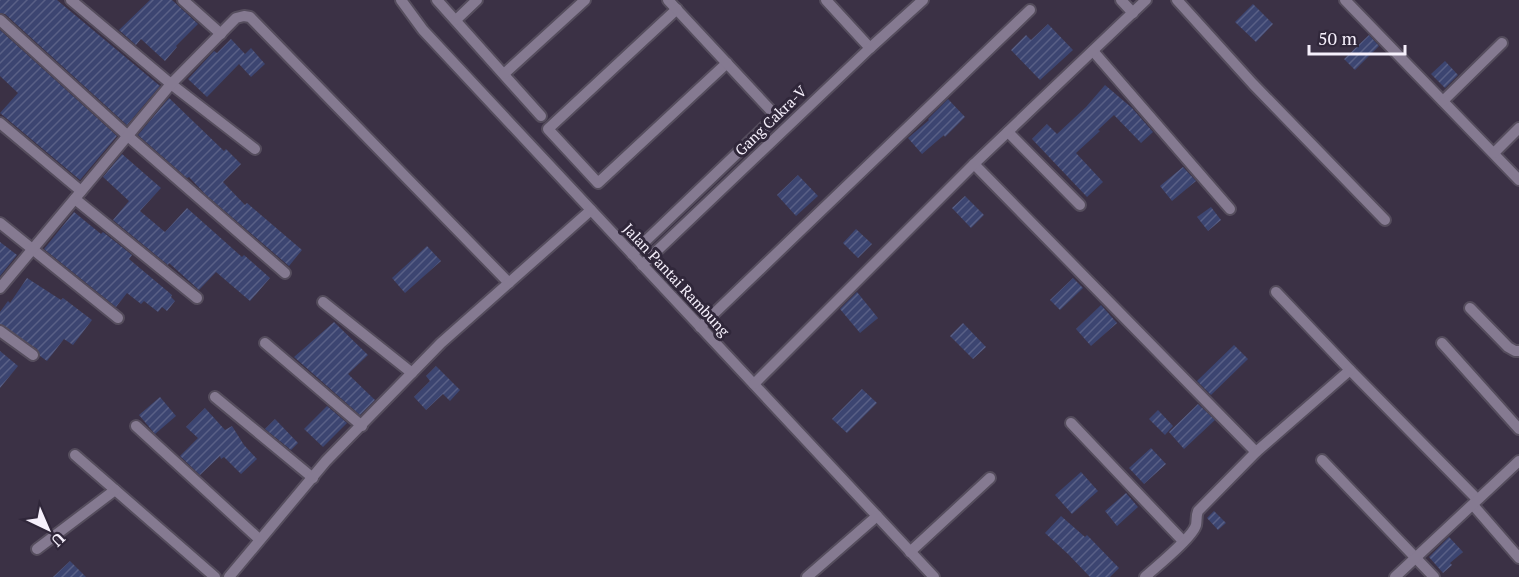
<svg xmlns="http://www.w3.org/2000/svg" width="1519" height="577" font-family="'PT Serif',serif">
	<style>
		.building { fill: url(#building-hatch) }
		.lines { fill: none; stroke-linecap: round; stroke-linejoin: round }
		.street-casing { stroke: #554d5d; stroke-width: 14 }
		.street { stroke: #857a91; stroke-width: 10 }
		.labels { text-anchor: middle; stroke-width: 6; stroke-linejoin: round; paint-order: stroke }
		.street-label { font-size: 15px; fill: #f6f0fc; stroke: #30273a }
	</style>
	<defs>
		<pattern id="building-hatch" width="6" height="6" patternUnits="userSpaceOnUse" patternTransform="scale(1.5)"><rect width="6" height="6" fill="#3c4571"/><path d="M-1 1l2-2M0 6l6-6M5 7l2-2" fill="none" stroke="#596086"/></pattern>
	</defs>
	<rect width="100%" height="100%" fill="#3b3145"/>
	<g class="building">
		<path d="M 0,0 L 57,0 L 160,86 L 127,125 L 5,14 L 0,13 Z"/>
		<path d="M 150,0 L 172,0 L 198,24 L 176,46 L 177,47 L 165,61 L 141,39 L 136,45 L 119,30 Z"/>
		<path d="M 1253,4 L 1273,24 L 1256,42 L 1235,22 Z"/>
		<path d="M 1048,24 L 1073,50 L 1040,80 L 1011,50 L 1026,35 L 1031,40 Z"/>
		<path d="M 0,30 L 117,136 L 80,180 L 0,113 L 18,93 L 0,76 Z"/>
		<path d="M 1369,35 L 1379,46 L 1355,70 L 1344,59 Z"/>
		<path d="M 231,39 L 245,54 L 251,48 L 265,64 L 251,77 L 239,64 L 207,97 L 188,79 L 214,51 L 217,53 Z"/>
		<path d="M 1445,61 L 1458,75 L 1445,88 L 1431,74 Z"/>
		<path d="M 1105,85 L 1132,108 L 1153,132 L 1141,143 L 1114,115 L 1098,130 L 1100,131 L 1076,153 L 1103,182 L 1087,197 L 1032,139 L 1047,124 L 1057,134 L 1086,107 Z"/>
		<path d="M 169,98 L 224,151 L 226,149 L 241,164 L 223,182 L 245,205 L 247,203 L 302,250 L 289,266 L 205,194 L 189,177 L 187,178 L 138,135 Z"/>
		<path d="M 948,99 L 965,117 L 945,137 L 944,135 L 922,154 L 908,138 L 929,120 L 928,119 Z"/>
		<path d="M 122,154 L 161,188 L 140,211 L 165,232 L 187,208 L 242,257 L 244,255 L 270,278 L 250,301 L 216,272 L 199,290 L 169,263 L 168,265 L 113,220 L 129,201 L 103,177 Z"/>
		<path d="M 1183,167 L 1196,181 L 1172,201 L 1160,186 Z"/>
		<path d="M 798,175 L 818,196 L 796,216 L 777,195 Z"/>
		<path d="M 965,196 L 984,215 L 971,228 L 952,208 Z"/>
		<path d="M 1211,207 L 1221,220 L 1208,231 L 1197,217 Z"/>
		<path d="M 74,212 L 101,234 L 103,232 L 132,255 L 129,259 L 172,295 L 171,297 L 175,301 L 167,311 L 162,307 L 158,312 L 144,301 L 141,304 L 127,293 L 116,307 L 44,249 Z"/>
		<path d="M 856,229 L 872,244 L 858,258 L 843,243 Z"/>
		<path d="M 0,242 L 17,255 L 0,276 Z"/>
		<path d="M 427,246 L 441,261 L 405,293 L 392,278 Z"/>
		<path d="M 27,278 L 61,300 L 63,298 L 92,320 L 73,345 L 64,339 L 47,361 L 40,356 L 37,349 L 0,324 L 0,312 L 8,301 L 10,303 Z"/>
		<path d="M 1073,278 L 1083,288 L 1060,310 L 1050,300 Z"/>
		<path d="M 857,292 L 878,318 L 860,333 L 840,309 Z"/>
		<path d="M 1101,305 L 1117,323 L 1091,346 L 1076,329 Z"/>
		<path d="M 334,322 L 368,355 L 348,374 L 375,400 L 360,415 L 294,357 Z"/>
		<path d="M 963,323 L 986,347 L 973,359 L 950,336 Z"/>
		<path d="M 1234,345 L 1248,359 L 1211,395 L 1197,381 Z"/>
		<path d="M 0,351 L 18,366 L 0,388 Z"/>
		<path d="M 436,366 L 460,390 L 450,401 L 443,394 L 426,410 L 414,397 L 430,381 L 426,376 Z"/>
		<path d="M 862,389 L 877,403 L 847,433 L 832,419 Z"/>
		<path d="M 160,397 L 176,416 L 155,434 L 139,415 Z"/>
		<path d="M 1198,404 L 1215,420 L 1184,449 L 1169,432 Z"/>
		<path d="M 327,406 L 347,423 L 323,447 L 304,429 Z"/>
		<path d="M 205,408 L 225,430 L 232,426 L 244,445 L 257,459 L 241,474 L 224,457 L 221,459 L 220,456 L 200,475 L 180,456 L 198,438 L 186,427 Z"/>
		<path d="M 1158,410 L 1173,426 L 1165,435 L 1149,419 Z"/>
		<path d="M 275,419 L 298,443 L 291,450 L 265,429 Z"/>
		<path d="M 1151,448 L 1166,464 L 1144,484 L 1129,468 Z"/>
		<path d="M 1081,472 L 1098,491 L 1072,514 L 1055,495 Z"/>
		<path d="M 1126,493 L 1138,507 L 1117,526 L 1105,511 Z"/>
		<path d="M 1214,511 L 1226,523 L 1218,530 L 1207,518 Z"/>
		<path d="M 1061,516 L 1085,537 L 1087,535 L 1119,568 L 1110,577 L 1090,577 L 1068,554 L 1045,533 Z"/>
		<path d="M 1449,537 L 1463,552 L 1450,563 L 1452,565 L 1443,573 L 1429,557 Z"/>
		<path d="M 70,561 L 86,577 L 53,577 Z"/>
	</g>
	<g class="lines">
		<defs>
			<g id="street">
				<path d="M 71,0 L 171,84 L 255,149"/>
				<path d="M 183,0 L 221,34"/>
				<path d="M 401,0 L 423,30 L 934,577"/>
				<path d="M 437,0 L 541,116"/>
				<path d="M 826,0 L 870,48"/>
				<path d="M 1121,0 L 1133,13"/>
				<path d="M 1177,0 L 1253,84 L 1385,220"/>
				<path d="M 1345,0 L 1519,180"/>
				<path d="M 677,9 L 548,129 L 598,183 L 727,63"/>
				<path d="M 0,20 L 129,137 L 285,273"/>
				<path d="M 456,20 L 477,0"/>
				<path d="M 1093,51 L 1230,209"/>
				<path d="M 504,74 L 585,0"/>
				<path d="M 1443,101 L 1502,43"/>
				<path d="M 0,123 L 81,191"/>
				<path d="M 1008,132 L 1080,205"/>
				<path d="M 1494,153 L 1519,128"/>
				<path d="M 974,164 L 1256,452"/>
				<path d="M 75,199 L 197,298"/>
				<path d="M 0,223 L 118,318"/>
				<path d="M 632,254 L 776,116 L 668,0"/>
				<path d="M 642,265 L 870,48 L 923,0"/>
				<path d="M 0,288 L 171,84 L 236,18 L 244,16 L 250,17 L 509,283"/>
				<path d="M 1276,292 L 1350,370 L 1477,499"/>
				<path d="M 323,302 L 412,373"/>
				<path d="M 1470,308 L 1508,347 L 1515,351 L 1519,351"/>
				<path d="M 700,327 L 1030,10"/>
				<path d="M 0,331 L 33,355"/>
				<path d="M 265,343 L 362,426"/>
				<path d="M 1442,343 L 1519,429"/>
				<path d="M 754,384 L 974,164 L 1146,0"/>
				<path d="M 215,397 L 313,478"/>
				<path d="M 1071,423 L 1183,541"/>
				<path d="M 136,426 L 259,539"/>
				<path d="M 75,455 L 215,577"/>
				<path d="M 1322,460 L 1434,577"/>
				<path d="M 1473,505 L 1519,558"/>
				<path d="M 37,549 L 115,490"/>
				<path d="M 910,552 L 990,478"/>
				<path d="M 229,577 L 326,461 L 441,343 L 591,210"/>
				<path d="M 807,577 L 877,516"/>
				<path d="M 1145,577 C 1156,567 1193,537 1196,525 C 1197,520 1196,516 1198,511 L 1256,452 L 1350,370"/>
				<path d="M 1395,577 L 1519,461"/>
			</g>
		</defs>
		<use href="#street" class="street-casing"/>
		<use href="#street" class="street"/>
	</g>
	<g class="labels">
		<g class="street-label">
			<text transform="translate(771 121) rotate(-44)" y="5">Gang Cakra-V</text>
			<text transform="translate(676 280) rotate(47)" y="5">Jalan Pantai Rambung</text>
		</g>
	</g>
	<g transform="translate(48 529) rotate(136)" stroke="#30273a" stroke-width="4.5" paint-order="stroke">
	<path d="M0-4.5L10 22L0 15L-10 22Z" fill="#f6f0fc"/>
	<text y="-9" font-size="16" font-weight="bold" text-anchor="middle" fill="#f6f0fc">U</text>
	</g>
	<path d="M1309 45v9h96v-9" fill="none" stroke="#f6f0fc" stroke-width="3"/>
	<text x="1318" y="45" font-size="18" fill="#f6f0fc" stroke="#30273a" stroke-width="4.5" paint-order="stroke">50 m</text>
</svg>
